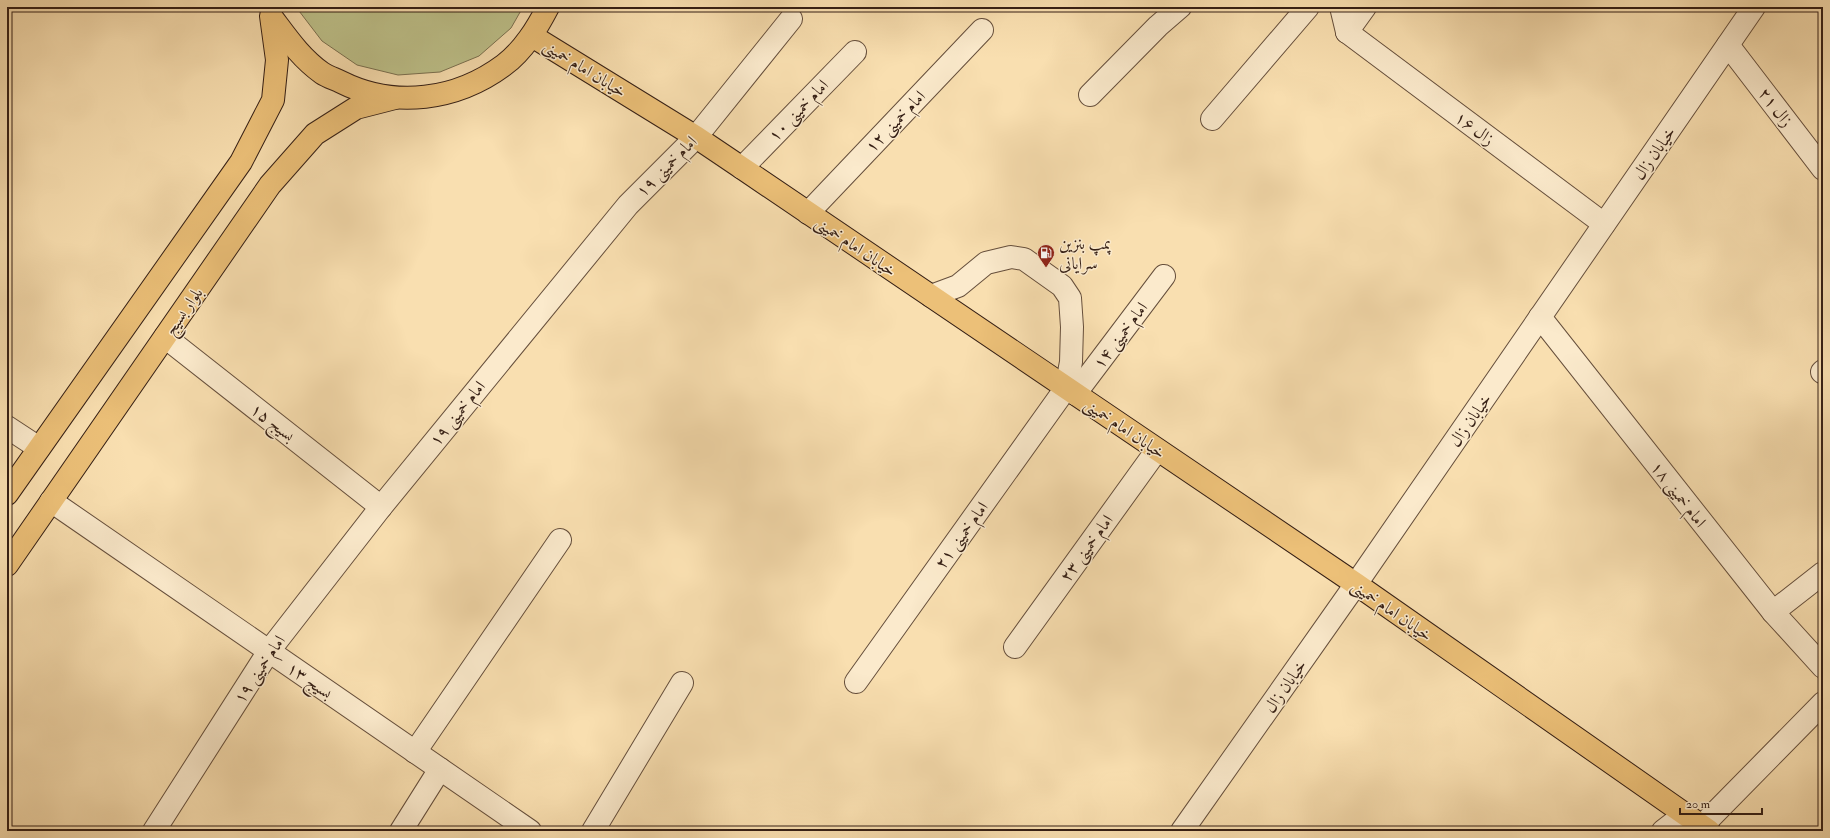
<svg xmlns="http://www.w3.org/2000/svg" width="1830" height="838" font-family="'IM FELL Double Pica',Amiri,serif">
	<style>
		.green { fill: #bec28b; stroke: #7a7050 }
		.lines { fill: none; stroke-linecap: round; stroke-linejoin: round }
		.minor-casing { stroke: #664f3c; stroke-width: 24 }
		.major-casing { stroke: #351f15; stroke-width: 24 }
		.minor { stroke: #fbeacc; stroke-width: 22 }
		.major { stroke: #ecc078; stroke-width: 22 }
		.labels { text-anchor: middle; stroke-width: 3; stroke-linejoin: round; paint-order: stroke }
		.street-label { font-size: 17px; fill: #351f15; stroke: #fbeacc }
		.poi-label { font-size: 17px; fill: #351f15; stroke: #fbeacc; text-anchor: start }
	</style>
	<rect width="100%" height="100%" fill="#f9dfb0"/>
	<filter id="stains"><feTurbulence type="fractalNoise" baseFrequency=".005" numOctaves="4"/><feColorMatrix values="0 0 0 0 .2 0 0 0 0 .09 0 0 0 0 .02 0 0 0 .5 -.17"/></filter>
	<radialGradient id="worn" r=".72"><stop offset=".6" stop-color="#630" stop-opacity="0"/><stop offset="1" stop-color="#630" stop-opacity=".3"/></radialGradient>
	<path class="green" d="M 296,7 L 523,7 L 511,28 L 479,56 L 440,72 L 398,75 L 357,65 L 322,41 Z"/>
	<g class="lines">
		<defs>
			<g id="minor">
				<path d="M 1341,7 L 1347,32"/>
				<path d="M 1347,32 L 1604,224"/>
				<path d="M 1347,32 L 1365,7"/>
				<path d="M 1728,45 L 1823,169"/>
				<path d="M 1090,95 L 1158,26 L 1180,7"/>
				<path d="M 1212,119 L 1308,7"/>
				<path d="M 742,168 L 855,52"/>
				<path d="M 808,213 L 982,30"/>
				<path d="M 1540,317 L 1773,612 L 1823,667"/>
				<path d="M 165,337 L 381,507"/>
				<path d="M 1822,372 L 1823,371"/>
				<path d="M 1075,394 L 1164,276"/>
				<path d="M 7,427 L 39,448"/>
				<path d="M 51,501 L 530,831"/>
				<path d="M 1773,612 L 1823,573"/>
				<path d="M 1015,647 L 1157,450"/>
				<path d="M 856,682 L 1066,388 L 1071,362 L 1072,327 L 1070,298 L 1062,286 L 1024,259 L 1011,257 L 986,263 L 958,286 L 931,296"/>
				<path d="M 415,752 L 560,540"/>
				<path d="M 1702,826 L 1823,703"/>
				<path d="M 154,831 L 269,651 L 381,507 L 628,205 L 696,137 L 791,19"/>
				<path d="M 401,831 L 440,769"/>
				<path d="M 593,831 L 682,683"/>
				<path d="M 1182,831 L 1356,584 L 1754,7"/>
				<path d="M 1663,831 L 1685,814"/>
			</g>
			<g id="major">
				<path d="M 273,19 C 288,39 301,58 322,73 C 328,77 335,79 341,82 C 395,109 457,100 504,65 C 524,50 537,28 548,7"/>
				<path d="M 532,36 L 696,137 L 742,168 L 1356,584 L 1709,831"/>
				<path d="M 7,494 L 241,162 L 273,100 L 277,60 L 271,16"/>
				<path d="M 7,565 L 270,185 L 315,134 L 356,108 L 395,98"/>
			</g>
		</defs>
		<use href="#minor" class="minor-casing"/>
		<use href="#major" class="major-casing"/>
		<use href="#minor" class="minor"/>
		<use href="#major" class="major"/>
	</g>
	<defs>
		<symbol id="fuel-pin" viewBox="-11 -11 22 30"><path d="M0 17L-7.5 6A9.5 9.5 0 1 1 7.5 6Z" fill="#8f2418" stroke="#fbeacc"/><path d="M-5.5-6h7V0h2V4h1.3V-2.5L3-4.5l.8-.8L6-3V5H2.5V1h-1V6h-7ZM-4.2-4.7v3.2H.2V-4.7Z" fill="#fff"/></symbol>
	</defs>
	<g fill-rule="evenodd">
		<use href="#fuel-pin" x="1036" y="243" width="20" height="27"/>
	</g>
	<g class="labels">
		<g class="street-label">
			<text transform="translate(585 68) rotate(32)" y="6">خیابان امام خمینی</text>
			<text transform="translate(1776 107) rotate(53)" y="6">زال ۲۱</text>
			<text transform="translate(798 110) rotate(-46)" y="6">امام خمینی ۱۰</text>
			<text transform="translate(895 121) rotate(-46)" y="6">امام خمینی ۱۲</text>
			<text transform="translate(1475 128) rotate(37)" y="6">زال ۱۶</text>
			<text transform="translate(1654 153) rotate(-55)" y="6">خیابان زال</text>
			<text transform="translate(666 166) rotate(-45)" y="6">امام خمینی ۱۹</text>
			<text transform="translate(856 246) rotate(34)" y="6">خیابان امام خمینی</text>
			<text transform="translate(183 311) rotate(-55)" y="6">بلوار بسیج</text>
			<text transform="translate(1120 335) rotate(-53)" y="6">امام خمینی ۱۴</text>
			<text transform="translate(457 413) rotate(-51)" y="6">امام خمینی ۱۹</text>
			<text transform="translate(1470 420) rotate(-55)" y="6">خیابان زال</text>
			<text transform="translate(273 422) rotate(38)" y="6">بسیج ۱۵</text>
			<text transform="translate(1125 428) rotate(34)" y="6">خیابان امام خمینی</text>
			<text transform="translate(1679 494) rotate(52)" y="6">امام خمینی ۱۸</text>
			<text transform="translate(961 535) rotate(-54)" y="6">امام خمینی ۲۱</text>
			<text transform="translate(1086 548) rotate(-54)" y="6">امام خمینی ۲۳</text>
			<text transform="translate(1392 610) rotate(35)" y="6">خیابان امام خمینی</text>
			<text transform="translate(259 669) rotate(-56)" y="6">امام خمینی ۱۹</text>
			<text transform="translate(310 680) rotate(35)" y="6">بسیج ۱۳</text>
			<text transform="translate(1285 686) rotate(-55)" y="6">خیابان زال</text>
		</g>
		<g class="poi-label">
			<text x="1059" y="249">پمپ بنزین<tspan x="1059" dy="20">سرایانی</tspan></text>
		</g>
	</g>
	<rect width="1830" height="838" fill="none" stroke="#f9dfb0" stroke-width="24"/>
	<rect x="8" y="8" width="1814" height="822" fill="none" stroke="#351f15" stroke-width="2"/>
	<rect x="12" y="12" width="1806" height="814" fill="none" stroke="#351f15"/>
	<path d="M1680 808v6h82v-6" fill="none" stroke="#351f15" stroke-width="2"/>
	<text x="1686" y="808" font-size="12" fill="#351f15" stroke="#fbeacc" stroke-width="3" paint-order="stroke">20 m</text>
	<rect width="100%" height="100%" filter="url(#stains)"/>
	<rect width="100%" height="100%" fill="url(#worn)"/>
</svg>
